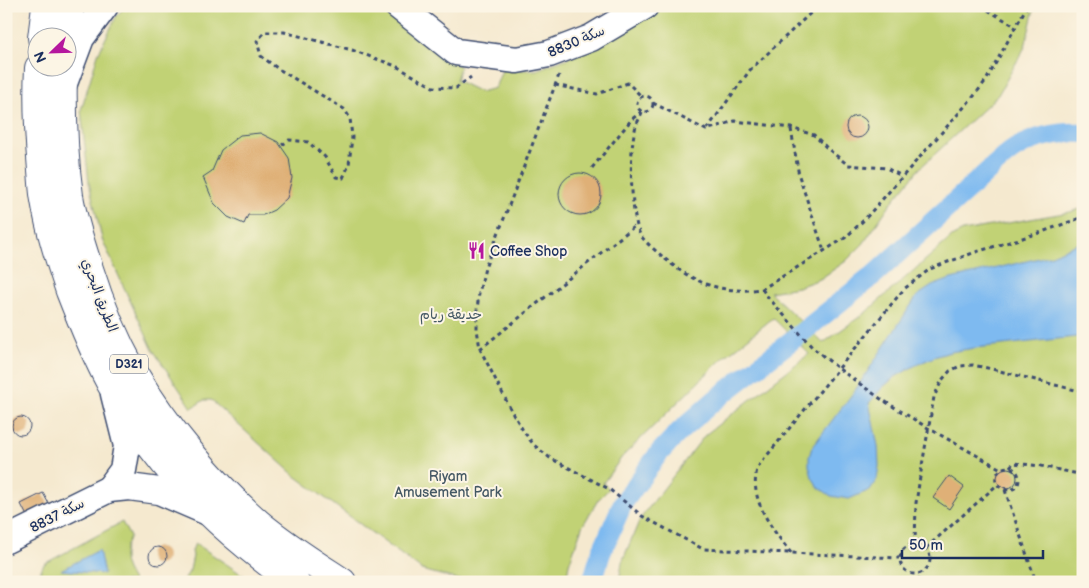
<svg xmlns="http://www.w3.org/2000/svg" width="1089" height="588" font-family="'Balsamiq Sans','Playpen Sans Arabic',sans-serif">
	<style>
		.green { fill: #c1d275; stroke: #6e806a }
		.water { fill: #7ebaf0; stroke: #4c74a7 }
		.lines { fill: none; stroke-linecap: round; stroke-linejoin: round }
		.canal { stroke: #7ebaf0; stroke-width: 20 }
		.building { fill: #dfb077 }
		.minor-casing { stroke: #3c4b6f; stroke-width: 29 }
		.major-casing { stroke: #3c4b6f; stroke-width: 30 }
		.path { stroke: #3c4b6f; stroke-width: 3; stroke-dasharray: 4 4; stroke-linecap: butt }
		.minor { stroke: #fff; stroke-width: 26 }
		.major { stroke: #fff; stroke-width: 28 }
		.labels { text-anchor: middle; stroke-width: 4; stroke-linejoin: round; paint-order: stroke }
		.shield { fill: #fcf5e5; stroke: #5e6a86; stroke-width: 1 }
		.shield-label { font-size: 12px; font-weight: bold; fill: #1b2f5e }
		.street-label { font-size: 14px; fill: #1b2f5e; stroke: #fcf5e5 }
		.poi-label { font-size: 14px; fill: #1b2f5e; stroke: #fcf5e5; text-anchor: start }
		.park-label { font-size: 14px; fill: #445864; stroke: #fcf5e5 }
	</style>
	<rect width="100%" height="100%" fill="#fcf5e5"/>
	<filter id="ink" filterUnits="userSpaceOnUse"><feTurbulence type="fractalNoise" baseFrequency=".02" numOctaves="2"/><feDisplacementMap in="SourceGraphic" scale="10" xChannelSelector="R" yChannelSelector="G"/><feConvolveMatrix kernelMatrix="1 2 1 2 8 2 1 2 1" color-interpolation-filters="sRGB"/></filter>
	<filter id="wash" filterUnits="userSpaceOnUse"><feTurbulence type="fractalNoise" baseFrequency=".0096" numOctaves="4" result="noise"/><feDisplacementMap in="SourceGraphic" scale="20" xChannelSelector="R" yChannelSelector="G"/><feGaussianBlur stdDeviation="1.12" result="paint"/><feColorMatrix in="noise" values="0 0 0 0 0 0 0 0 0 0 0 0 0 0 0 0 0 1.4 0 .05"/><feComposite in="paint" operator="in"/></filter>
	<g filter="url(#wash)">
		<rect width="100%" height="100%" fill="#f5e9cf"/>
		<g class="green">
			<path d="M 125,6 L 386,6 L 432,43 L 460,67 L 456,80 L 480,92 L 495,88 L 502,70 L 536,70 L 568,58 L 661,6 L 1036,6 L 1034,9 L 1025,47 L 998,95 L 920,168 L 891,203 L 863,244 L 846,261 L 820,279 L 798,287 L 770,292 L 823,343 L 865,313 L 953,236 L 963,231 L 1070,212 L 1083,208 L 1083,582 L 619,582 L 622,562 L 640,519 L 705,435 L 809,354 L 773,318 L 721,360 L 622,457 L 603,483 L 609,489 L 598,500 L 582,527 L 569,564 L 566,582 L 467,582 L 422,570 L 294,475 L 211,400 L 204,400 L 192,408 L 153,350 L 126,292 L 102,239 L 89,183 L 81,110 L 98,54 L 116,17 Z"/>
			<path d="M 122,522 L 130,537 C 120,554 123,566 134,582 L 40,582 L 39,581 L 40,572 L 44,564 Z"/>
			<path d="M 195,543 L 253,582 L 183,582 L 190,570 L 193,556 L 192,551 Z"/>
		</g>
		<g class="water">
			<path d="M 1083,241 L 1083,335 L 1076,337 L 975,348 L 950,352 L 934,357 L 916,365 L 895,377 L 883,387 L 869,403 L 878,446 L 879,466 L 877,479 L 870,490 L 849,499 L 831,496 L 818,487 L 812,477 L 809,466 L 809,457 L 812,447 L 856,389 L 917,296 L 932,286 L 951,279 L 1052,255 Z"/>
			<path d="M 99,550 L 104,574 L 61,570 Z"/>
		</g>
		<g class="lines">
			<path class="canal" d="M 592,582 L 601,553 L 623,503 L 659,453 L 680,431 L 715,400 L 800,334 L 875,274 L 996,164 C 1003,158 1010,151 1018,147 C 1038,136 1060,132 1083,133"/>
		</g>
		<g id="blocks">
			<g class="building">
				<circle cx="857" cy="127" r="11"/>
				<path d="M 260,133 L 278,142 L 289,158 L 292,178 L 287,198 L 274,210 L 263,215 L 248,215 L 244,224 L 228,217 L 214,203 L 203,177 L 212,171 L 221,150 L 240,135 Z"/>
				<circle cx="580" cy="194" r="21"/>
				<circle cx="21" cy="426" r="9"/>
				<circle cx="1007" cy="478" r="10"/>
				<path d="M 949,476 L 964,487 L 949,509 L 933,498 Z"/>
				<path d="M 43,493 L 50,506 L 28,518 L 21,504 Z"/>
				<circle cx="158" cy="556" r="9"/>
			</g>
		</g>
	</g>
	<g filter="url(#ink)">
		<use href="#blocks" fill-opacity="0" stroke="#3c4b6f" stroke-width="1"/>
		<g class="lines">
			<defs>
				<g id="minor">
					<path d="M 398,6 L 456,52 L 517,60 L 549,54 L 591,38 L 645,6"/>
					<path d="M 63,86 L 81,38 L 105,6"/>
					<path d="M 109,489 L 123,470 L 127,446 L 114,394"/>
					<path d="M 6,540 L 109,489 L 129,487 L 159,491 L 210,513"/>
				</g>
				<g id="major">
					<path d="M 42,38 L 46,6"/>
					<path d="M 66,38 L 70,6"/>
					<path d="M 39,68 C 37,101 39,136 42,170 C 43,180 43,190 45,200 C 50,231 60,261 70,291 C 82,322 95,354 111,384 C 146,447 194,503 250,548 C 265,560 279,572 295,582"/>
					<path d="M 63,68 C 62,110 63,153 69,196 C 73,220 81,245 89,269 C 100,304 115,340 133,372 C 164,425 212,483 258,523 C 284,545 313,563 342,582"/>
				</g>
			</defs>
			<use href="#minor" class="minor-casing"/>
			<use href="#major" class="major-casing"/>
			<g class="path">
				<path d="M 981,6 L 1015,26"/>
				<path d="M 559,75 L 485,268 L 479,293 L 477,310 L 477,329 L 480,349 L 511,410 L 524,432 L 534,445 L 550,458 L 609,489 L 642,516 L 703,549 L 899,558"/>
				<path d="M 555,85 L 597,94 L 628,83 L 641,96"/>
				<circle cx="645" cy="104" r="8"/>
				<path d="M 653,103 L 706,130 L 735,121 L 791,128 L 814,135 L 828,149 L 848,165 L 886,168 L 902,176"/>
				<path d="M 642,112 C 640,118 636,124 635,130 C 629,150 630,218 641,236 C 647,244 656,251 663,257 C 694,284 722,294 762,289 L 845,238 L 864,220 L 974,96 L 987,79 L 1027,6"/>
				<path d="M 707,129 L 750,70 L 818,6"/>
				<path d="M 791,129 L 799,176 L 824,251"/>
				<path d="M 282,145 L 289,140 L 308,142 L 325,157 L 336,177 L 343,178 L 349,165 L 352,137 L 350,118 L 344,109 L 277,68 L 261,56 L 257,41 L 265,32 L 284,32 L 352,50 L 396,66 L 433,87 L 456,88 L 471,77"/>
				<path d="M 592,168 L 632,119 L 641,112"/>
				<path d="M 762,289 L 767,296 L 812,347 L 839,369 L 881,399 L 928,428 L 1001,469 C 1008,465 1018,468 1019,478 C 1020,500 982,488 1001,469"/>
				<path d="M 480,349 L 636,225"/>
				<path d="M 1010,467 L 1013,463 L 1041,466 L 1083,475"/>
				<path d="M 1005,490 L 1036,582"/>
				<circle cx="915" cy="559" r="15"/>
				<path d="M 915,544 L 916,503 L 920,477 L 934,397 L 942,380 L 950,371 L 960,366 L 973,365 L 992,369 L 1083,392"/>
				<path d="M 926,548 L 997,485"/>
				<path d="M 791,553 C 775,533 751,503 756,475 C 756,471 758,467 760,464 L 904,289 L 930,269 L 948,262 L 976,252 L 1039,233 L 1083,217"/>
				<path d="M 918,582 L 920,573"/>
				<path d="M 1066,582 L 1083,575"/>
			</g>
			<use href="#minor" class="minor"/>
			<use href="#major" class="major"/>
		</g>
	</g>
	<defs>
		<symbol id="restaurant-bare" viewBox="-9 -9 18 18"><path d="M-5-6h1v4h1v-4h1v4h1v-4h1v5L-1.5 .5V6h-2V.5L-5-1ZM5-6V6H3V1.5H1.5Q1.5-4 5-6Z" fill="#b5179e" stroke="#fcf5e5" stroke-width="2.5" paint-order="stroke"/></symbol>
	</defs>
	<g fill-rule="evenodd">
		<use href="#restaurant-bare" x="464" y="238" width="25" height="25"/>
	</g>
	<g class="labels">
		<rect class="shield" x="110" y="354.5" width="38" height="19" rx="4"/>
		<g class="shield-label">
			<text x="129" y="368">D321</text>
		</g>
		<g class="street-label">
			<text transform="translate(576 41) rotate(-23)" y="5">سكة 8830</text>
			<text transform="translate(100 295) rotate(69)" y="5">الطريق البحري</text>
			<text transform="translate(57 515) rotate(-27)" y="5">سكة 8837</text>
		</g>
		<g class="poi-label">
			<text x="490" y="256">Coffee Shop</text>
		</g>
		<g class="park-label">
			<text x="451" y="319">حديقة ريام</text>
			<text x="448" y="481">Riyam<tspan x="448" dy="16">Amusement Park</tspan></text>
		</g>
	</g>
	<rect width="1089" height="588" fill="none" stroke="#fcf5e5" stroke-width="25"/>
	<g transform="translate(52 52) rotate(247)"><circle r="24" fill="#fcf5e5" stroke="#a2a6af"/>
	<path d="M0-4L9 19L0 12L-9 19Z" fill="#b5179e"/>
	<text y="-8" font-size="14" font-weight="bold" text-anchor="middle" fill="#1b2f5e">N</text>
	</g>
	<path d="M902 550v8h141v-8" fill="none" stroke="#1b2f5e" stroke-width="2.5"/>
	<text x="909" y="550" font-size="15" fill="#1b2f5e" stroke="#fcf5e5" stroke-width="4" paint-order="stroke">50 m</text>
</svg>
